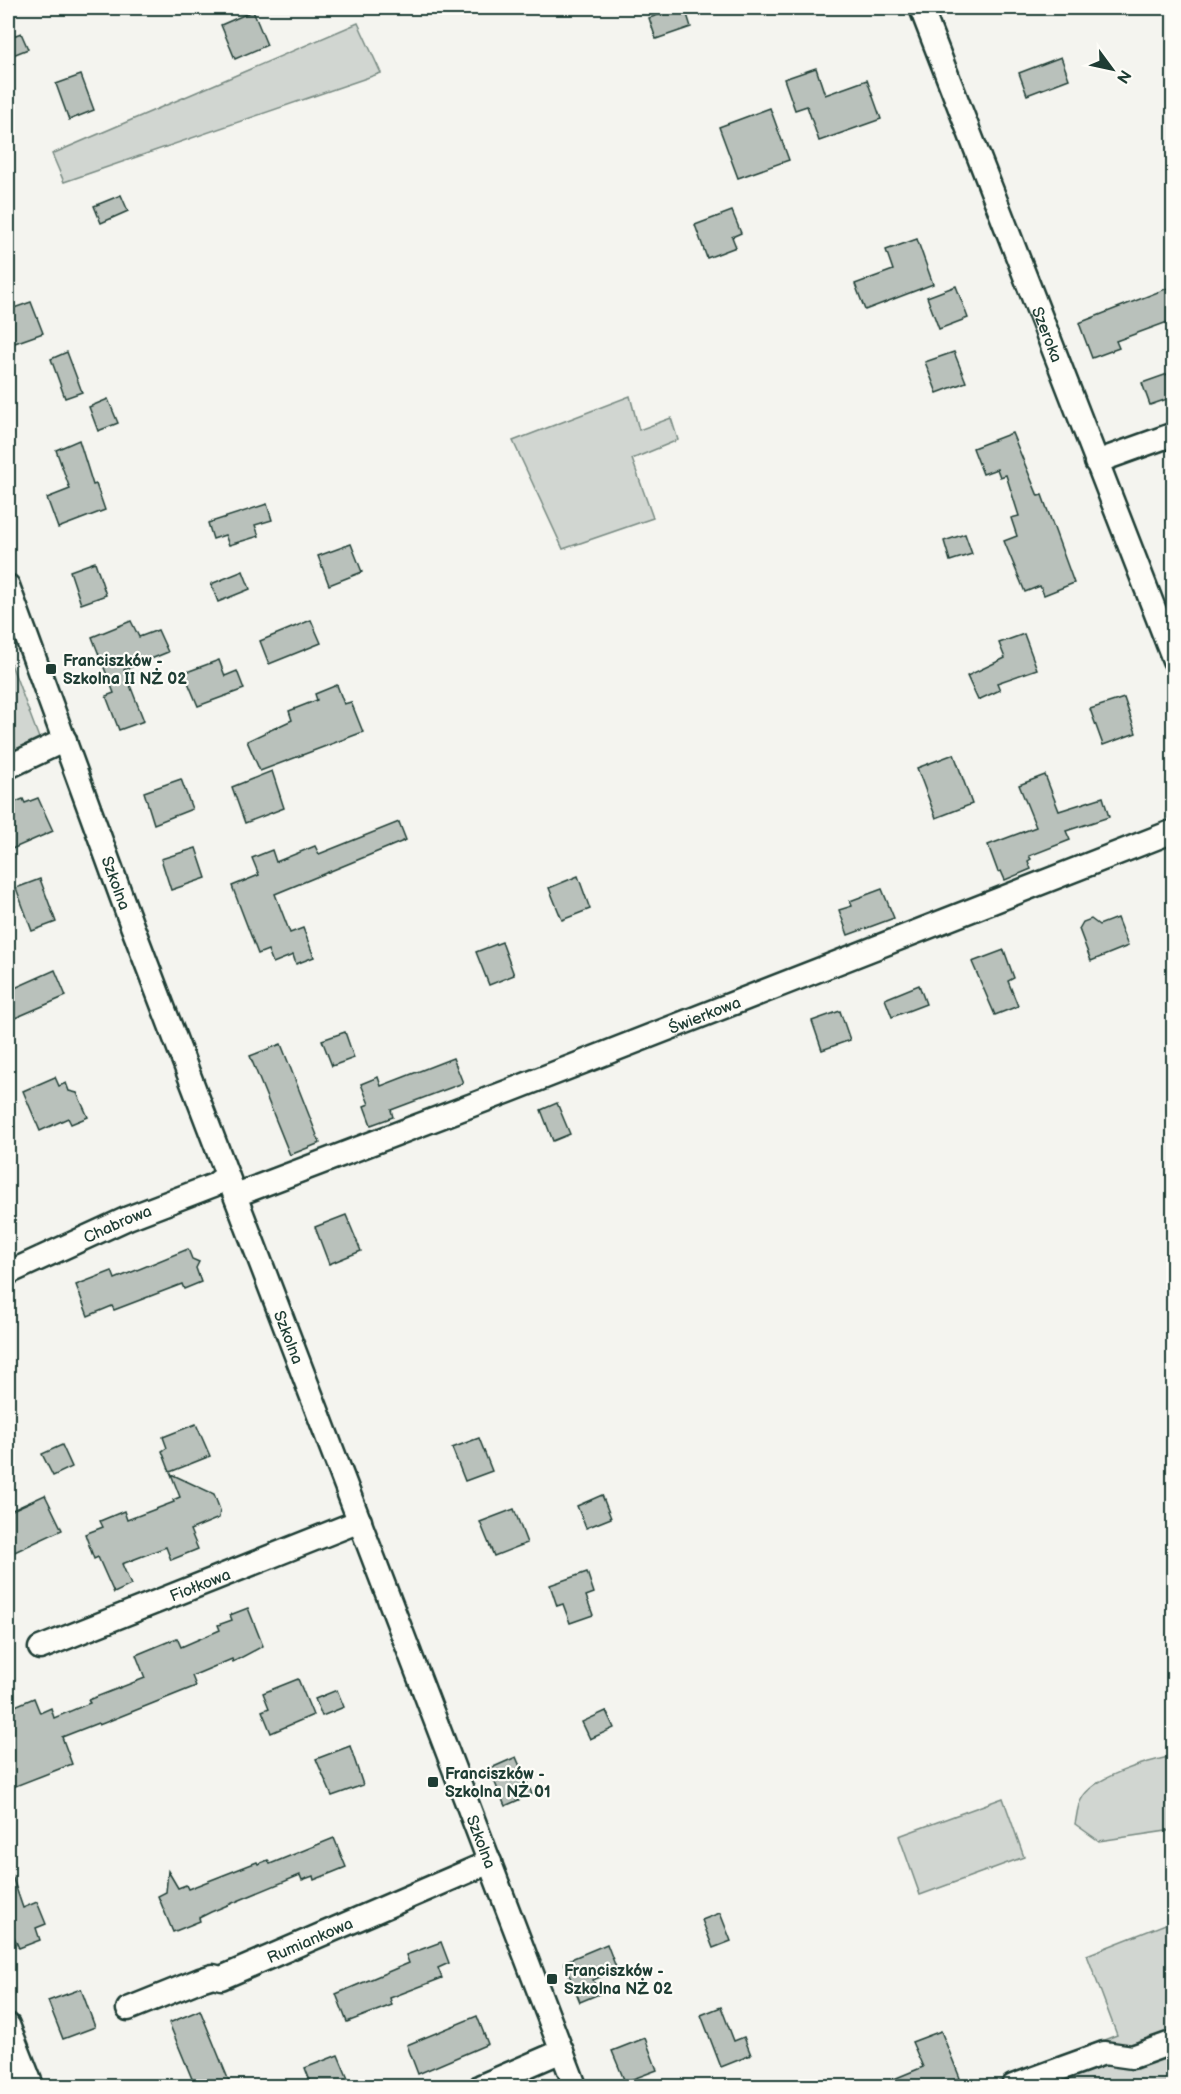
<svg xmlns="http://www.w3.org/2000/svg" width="1181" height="2094" font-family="'Balsamiq Sans',sans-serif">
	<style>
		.green { fill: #d1d6d1; stroke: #788a82; stroke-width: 1.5 }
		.building { fill: #b9c1bb; stroke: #1f3d34; stroke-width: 1.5 }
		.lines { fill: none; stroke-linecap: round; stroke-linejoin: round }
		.minor-casing { stroke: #1f3d34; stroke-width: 27 }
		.minor { stroke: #fdfcf7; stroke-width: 22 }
		.poi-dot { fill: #1f3d34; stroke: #fdfcf7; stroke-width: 2 }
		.labels { text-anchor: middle; stroke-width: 4.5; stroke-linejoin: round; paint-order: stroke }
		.street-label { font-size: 16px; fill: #1f3d34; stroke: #fdfcf7 }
		.poi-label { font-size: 16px; font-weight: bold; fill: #1f3d34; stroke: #fdfcf7; text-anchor: start }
	</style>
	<rect width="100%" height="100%" fill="#f4f4ef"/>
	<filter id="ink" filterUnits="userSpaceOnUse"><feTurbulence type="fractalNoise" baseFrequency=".0167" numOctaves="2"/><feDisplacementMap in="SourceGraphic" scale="12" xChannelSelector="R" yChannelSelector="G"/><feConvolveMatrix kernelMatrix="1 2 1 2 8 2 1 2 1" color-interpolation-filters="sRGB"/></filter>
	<g filter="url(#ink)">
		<g class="green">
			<path d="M 358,23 L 381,73 L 64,182 L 52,154 Z"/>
			<path d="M 630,396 L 639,430 L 671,418 L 678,440 L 632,459 L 653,518 L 563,549 L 513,441 Z"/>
			<path d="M 8,656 L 39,738 L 8,753 Z"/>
			<path d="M 1173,1756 L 1173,1830 L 1099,1841 L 1075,1824 C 1077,1816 1077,1807 1081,1800 C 1092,1776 1149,1761 1173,1756 Z"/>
			<path d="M 1003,1798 L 1024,1857 L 920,1895 L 899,1836 Z"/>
			<path d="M 1173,1921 L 1173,2086 L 985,2086 L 1117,2035 L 1087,1955 Z"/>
		</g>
		<g class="building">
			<path d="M 680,8 L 685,8 L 691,27 L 656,39 L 649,18 Z"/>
			<path d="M 253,11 L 267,45 L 235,59 L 221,25 Z"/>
			<path d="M 21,33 L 28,49 L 8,57 L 8,38 Z"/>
			<path d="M 1061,57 L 1069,79 L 1027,95 L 1019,73 Z"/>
			<path d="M 816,68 L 825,95 L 867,80 L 881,119 L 819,141 L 807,106 L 795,110 L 784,79 Z"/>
			<path d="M 81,75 L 94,110 L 69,120 L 56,84 Z"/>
			<path d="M 770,108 L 789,160 L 738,178 L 719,127 Z"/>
			<path d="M 121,195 L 128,211 L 101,223 L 94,206 Z"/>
			<path d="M 732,211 L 741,233 L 732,237 L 736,247 L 707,258 L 695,225 Z"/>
			<path d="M 917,239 L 933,284 L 865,310 L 855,284 L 893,270 L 886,250 Z"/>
			<path d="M 956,286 L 968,318 L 939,329 L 927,297 Z"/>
			<path d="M 1173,286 L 1173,320 L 1116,341 L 1119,348 L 1092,358 L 1079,323 Z"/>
			<path d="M 31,302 L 43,333 L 12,344 L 8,333 L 8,310 Z"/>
			<path d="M 67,352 L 82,392 L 65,398 L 51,359 Z"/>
			<path d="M 954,352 L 966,382 L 937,393 L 925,362 Z"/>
			<path d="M 1173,372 L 1173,397 L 1150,405 L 1142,383 Z"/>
			<path d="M 108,399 L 118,423 L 98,431 L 89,407 Z"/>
			<path d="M 1012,433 L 1038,496 L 1042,495 L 1074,583 L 1044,595 L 1040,586 L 1025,592 L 1004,541 L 1017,536 L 1011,518 L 1019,516 L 1006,475 L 1000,477 L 997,469 L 983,474 L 973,448 Z"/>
			<path d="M 79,440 L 93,485 L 96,484 L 105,510 L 58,528 L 47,498 L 70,489 L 56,450 Z"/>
			<path d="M 267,504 L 272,520 L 255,525 L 259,536 L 229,545 L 225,535 L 213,539 L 208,523 Z"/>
			<path d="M 965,534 L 972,554 L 950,561 L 944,541 Z"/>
			<path d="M 351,544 L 362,572 L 329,585 L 318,556 Z"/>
			<path d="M 95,562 L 106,595 L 81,604 L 70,571 Z"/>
			<path d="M 243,571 L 250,589 L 218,602 L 211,584 Z"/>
			<path d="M 311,620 L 321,643 L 269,664 L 260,641 Z"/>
			<path d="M 131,621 L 139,637 L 158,630 L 168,652 L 124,670 L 144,721 L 119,730 L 106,696 L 114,693 L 92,637 Z"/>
			<path d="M 1024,634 L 1037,669 L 997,683 L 1000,690 L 978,700 L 967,676 L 1005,658 L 999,643 Z"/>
			<path d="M 219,660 L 225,676 L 237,671 L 244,689 L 198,706 L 184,673 Z"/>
			<path d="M 337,685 L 344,704 L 351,702 L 363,732 L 260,771 L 247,741 L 292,720 L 289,711 L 317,700 L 315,694 Z"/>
			<path d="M 1124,698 L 1136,733 L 1103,745 L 1090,709 Z"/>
			<path d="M 954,754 L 972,804 L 936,818 L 917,768 Z"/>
			<path d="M 272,771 L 284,808 L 245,823 L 232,787 Z"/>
			<path d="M 1045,775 L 1059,811 L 1103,797 L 1109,817 L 1066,831 L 1070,840 L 1029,856 L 1031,859 L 1028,861 L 1031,869 L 1005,880 L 1001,871 L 998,872 L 988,845 L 1036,827 L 1019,785 Z"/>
			<path d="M 181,779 L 192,809 L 154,824 L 144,792 Z"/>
			<path d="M 38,798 L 53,831 L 12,849 L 8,838 L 8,805 L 23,799 L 25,803 Z"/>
			<path d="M 399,822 L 406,840 L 275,894 L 290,933 L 303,928 L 314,957 L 296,964 L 293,955 L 273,963 L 268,950 L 258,954 L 232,886 L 259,875 L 252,858 L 272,850 L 276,862 L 315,846 L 319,854 Z"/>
			<path d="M 196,848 L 206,878 L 171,890 L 161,859 Z"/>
			<path d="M 578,876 L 590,909 L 562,920 L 549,888 Z"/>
			<path d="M 40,879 L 56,922 L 32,931 L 16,888 Z"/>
			<path d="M 882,889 L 894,918 L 848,935 L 839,910 L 852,906 L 850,901 Z"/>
			<path d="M 1117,918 L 1128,946 L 1091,961 L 1079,929 L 1083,922 L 1091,919 L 1099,925 Z"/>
			<path d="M 502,942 L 514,975 L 489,985 L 476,952 Z"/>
			<path d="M 1004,950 L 1014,978 L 1008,981 L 1018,1006 L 995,1015 L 972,962 Z"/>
			<path d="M 55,970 L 66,996 L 8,1021 L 8,991 Z"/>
			<path d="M 919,985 L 926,1004 L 892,1017 L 885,999 Z"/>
			<path d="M 840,1011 L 850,1040 L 822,1050 L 812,1021 Z"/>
			<path d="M 345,1032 L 354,1058 L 332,1066 L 322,1040 Z"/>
			<path d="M 281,1044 L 320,1143 L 290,1155 L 250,1056 Z"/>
			<path d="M 453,1058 L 463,1083 L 391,1110 L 393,1117 L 371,1125 L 364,1106 L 369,1104 L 361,1084 L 378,1077 L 381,1086 Z"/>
			<path d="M 55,1077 L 59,1086 L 66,1083 L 69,1091 L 77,1093 L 88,1117 L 71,1124 L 68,1118 L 40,1131 L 23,1091 Z"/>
			<path d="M 557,1103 L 570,1134 L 553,1141 L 541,1110 Z"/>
			<path d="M 346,1215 L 361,1251 L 329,1264 L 315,1227 Z"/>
			<path d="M 188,1249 L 192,1259 L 199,1262 L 196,1268 L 201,1282 L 184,1289 L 182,1284 L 114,1310 L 112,1306 L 88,1316 L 76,1285 L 112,1271 L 115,1279 Z"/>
			<path d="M 196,1424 L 210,1456 L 170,1472 L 162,1451 L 167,1448 L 163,1437 Z"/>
			<path d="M 479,1438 L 492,1471 L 465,1481 L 452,1448 Z"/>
			<path d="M 62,1445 L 72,1467 L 53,1476 L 42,1454 Z"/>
			<path d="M 171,1474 L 214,1494 L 220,1510 L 219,1518 L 190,1530 L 198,1549 L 171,1560 L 166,1547 L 122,1564 L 131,1585 L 114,1593 L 98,1557 L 94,1559 L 85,1534 L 103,1527 L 100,1521 L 124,1511 L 127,1520 L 174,1502 L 173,1500 L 180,1497 Z"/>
			<path d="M 45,1495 L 62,1530 L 8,1555 L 8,1512 Z"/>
			<path d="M 602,1495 L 611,1518 L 586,1528 L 577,1506 Z"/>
			<path d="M 514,1509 L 527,1543 L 494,1556 L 480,1522 Z"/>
			<path d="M 587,1572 L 594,1593 L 586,1596 L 593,1615 L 570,1623 L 563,1604 L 557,1606 L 550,1585 Z"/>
			<path d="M 248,1608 L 263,1646 L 233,1662 L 232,1659 L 192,1676 L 196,1686 L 99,1725 L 98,1723 L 62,1737 L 72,1764 L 8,1789 L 8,1709 L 34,1698 L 40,1713 L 51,1708 L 54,1718 L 90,1703 L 88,1700 L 145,1678 L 136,1655 L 177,1638 L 181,1647 L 220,1630 L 218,1625 L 232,1620 L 230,1615 Z"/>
			<path d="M 298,1679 L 313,1715 L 271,1733 L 262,1711 L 269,1708 L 263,1693 Z"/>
			<path d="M 337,1690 L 344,1707 L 322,1716 L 315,1699 Z"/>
			<path d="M 606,1711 L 614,1728 L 590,1739 L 582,1722 Z"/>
			<path d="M 350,1746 L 363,1785 L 332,1796 L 316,1759 Z"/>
			<path d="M 516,1757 L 532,1794 L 505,1806 L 489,1769 Z"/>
			<path d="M 334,1838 L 346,1867 L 314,1880 L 313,1876 L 302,1880 L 300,1875 L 211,1912 L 199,1918 L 200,1921 L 173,1932 L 158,1896 L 166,1892 L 168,1871 L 178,1888 L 186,1885 L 188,1889 L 257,1862 L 258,1864 L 268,1860 L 270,1864 Z"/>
			<path d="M 10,1870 L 23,1908 L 37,1902 L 46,1924 L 36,1928 L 40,1940 L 19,1948 L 14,1937 L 8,1939 L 8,1871 Z"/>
			<path d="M 720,1913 L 731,1941 L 713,1948 L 702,1920 Z"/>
			<path d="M 441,1942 L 449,1963 L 438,1968 L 442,1978 L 390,1998 L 392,2005 L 347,2022 L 336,1994 L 409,1963 L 406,1955 Z"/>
			<path d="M 607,1944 L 617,1970 L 593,1980 L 599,1994 L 580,2002 L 564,1962 Z"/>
			<path d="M 81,1989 L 95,2027 L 63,2039 L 48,2001 Z"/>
			<path d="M 721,2007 L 734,2041 L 744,2037 L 751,2055 L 721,2067 L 701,2015 Z"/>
			<path d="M 200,2010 L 231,2086 L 195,2086 L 169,2023 Z"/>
			<path d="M 477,2016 L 488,2044 L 418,2074 L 407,2045 Z"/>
			<path d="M 941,2031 L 960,2078 L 940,2086 L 877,2086 L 923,2067 L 912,2042 Z"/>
			<path d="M 645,2038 L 657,2070 L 625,2082 L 612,2051 Z"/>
			<path d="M 338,2055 L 351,2086 L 312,2086 L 305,2068 Z"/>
		</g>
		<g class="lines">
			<defs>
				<g id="minor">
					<path id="s1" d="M 921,8 L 1174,660"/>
					<path d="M 1096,462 L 1174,434"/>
					<path id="s2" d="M 8,586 L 131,923 L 575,2086"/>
					<path d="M 8,767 L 65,740"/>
					<path id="s3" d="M 236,1195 L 509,1091 L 1174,831"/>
					<path id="s4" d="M 8,1273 L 128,1218 L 214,1185 L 227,1175"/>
					<path id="s5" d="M 40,1648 L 360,1521"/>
					<path id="s6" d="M 128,2009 L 200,1980 L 213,1976 L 221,1978 L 490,1862"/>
					<path d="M 8,2025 L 32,2086"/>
					<path d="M 481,2086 L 562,2051"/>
					<path d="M 1013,2086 L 1104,2053 L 1132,2057 L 1174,2042"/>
				</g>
			</defs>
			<use href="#minor" class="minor-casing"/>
			<use href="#minor" class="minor"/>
		</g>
	</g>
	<g class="poi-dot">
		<rect x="45" y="663" width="12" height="12" rx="3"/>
		<rect x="427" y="1776" width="12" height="12" rx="3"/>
		<rect x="546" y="1973" width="12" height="12" rx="3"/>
	</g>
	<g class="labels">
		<g class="street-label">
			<text dy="6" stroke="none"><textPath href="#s1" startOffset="350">Szeroka</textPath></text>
			<text dy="6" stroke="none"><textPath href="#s2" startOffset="316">Szkolna</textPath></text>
			<text dy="6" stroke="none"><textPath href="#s3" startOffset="502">Świerkowa</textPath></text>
			<text dy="6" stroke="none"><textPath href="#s4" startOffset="120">Chabrowa</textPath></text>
			<text dy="6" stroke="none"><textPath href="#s2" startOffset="802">Szkolna</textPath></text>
			<text dy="6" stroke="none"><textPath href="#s5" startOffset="172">Fiołkowa</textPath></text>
			<text dy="6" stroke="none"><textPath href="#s2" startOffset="1342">Szkolna</textPath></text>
			<text dy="6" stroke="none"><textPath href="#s6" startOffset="196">Rumiankowa</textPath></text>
		</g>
		<g class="poi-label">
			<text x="63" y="666">Franciszków -<tspan x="63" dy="18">Szkolna II NŻ 02</tspan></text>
			<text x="445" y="1779">Franciszków -<tspan x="445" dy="18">Szkolna NŻ 01</tspan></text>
			<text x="564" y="1976">Franciszków -<tspan x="564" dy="18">Szkolna NŻ 02</tspan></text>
		</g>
	</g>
	<rect width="1181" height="2094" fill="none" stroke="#fdfcf7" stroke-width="30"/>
	<rect x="15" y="15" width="1151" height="2064" fill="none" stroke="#1f3d34" stroke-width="2" filter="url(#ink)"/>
	<g transform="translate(1112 69) rotate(123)" stroke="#fdfcf7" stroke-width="4.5" paint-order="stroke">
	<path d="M0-4.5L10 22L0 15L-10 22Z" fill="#1f3d34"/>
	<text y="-9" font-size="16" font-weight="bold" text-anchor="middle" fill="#1f3d34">N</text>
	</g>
</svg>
